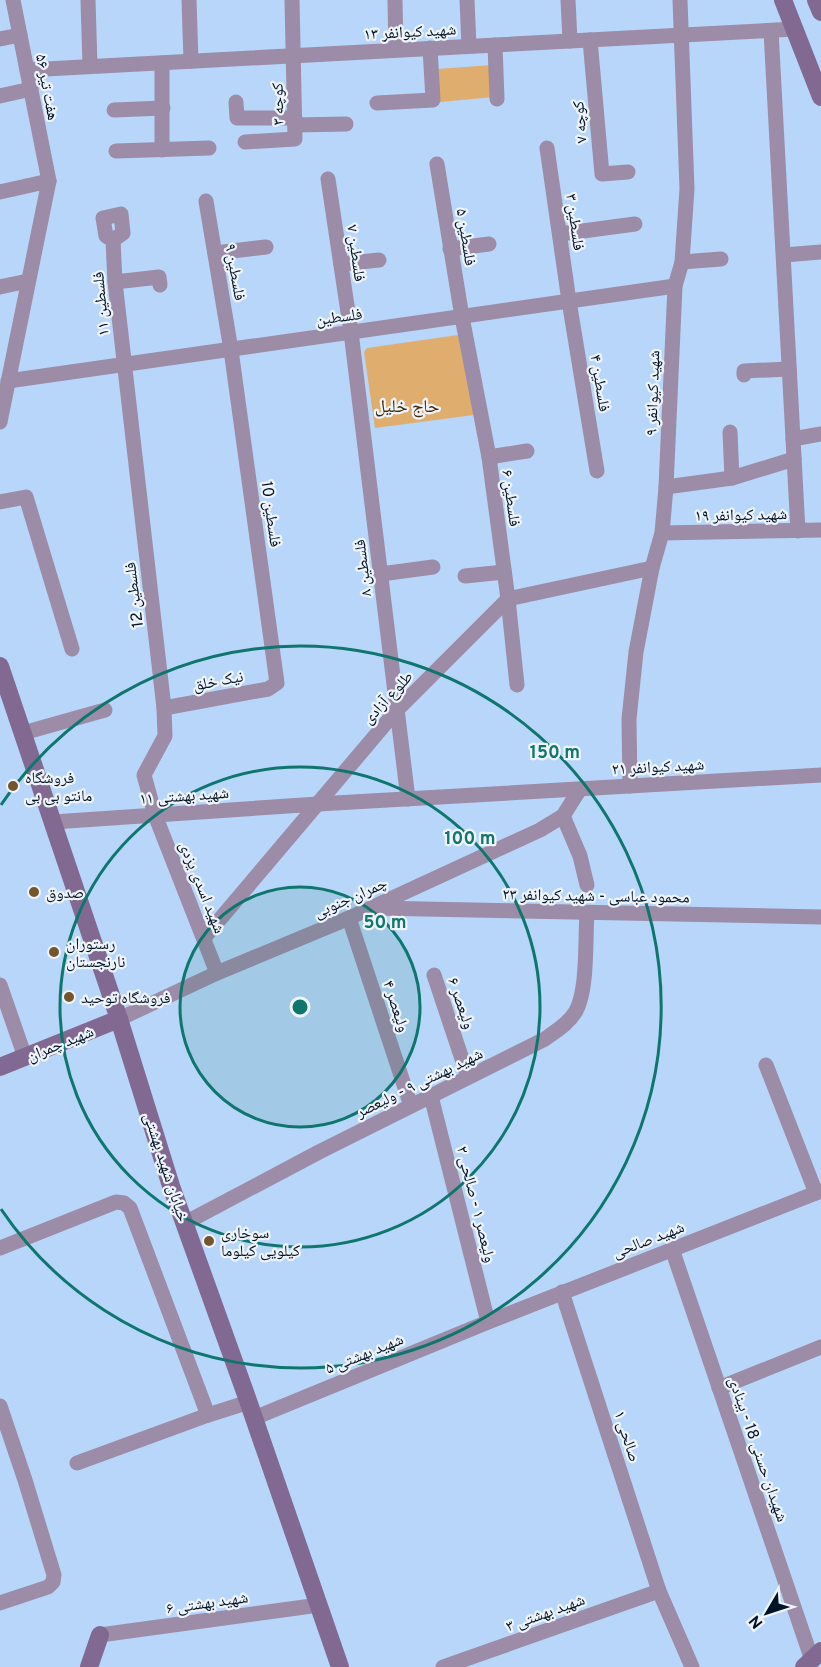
<svg xmlns="http://www.w3.org/2000/svg" width="821" height="1667" font-family="Overpass,'Noto Naskh Arabic',sans-serif">
	<style>
		.green { fill: #dfae6f }
		.lines { fill: none; stroke-linecap: round; stroke-linejoin: round }
		.street { stroke: #9c8ca7; stroke-width: 15 }
		.secondary { stroke: #826992; stroke-width: 18 }
		.ring { fill: none; stroke: #0f766e; stroke-width: 3 }
		.poi-dot { fill: #75552b; stroke: #eff4fa; stroke-width: 2 }
		.labels { text-anchor: middle; stroke-width: 4.5; stroke-linejoin: round; paint-order: stroke }
		.street-label { font-size: 16px; fill: #021328; stroke: #eff4fa }
		.poi-label { font-size: 16px; fill: #021328; stroke: #eff4fa; text-anchor: start }
		.neighbourhood-label { font-size: 18px; fill: #422a06; stroke: #eff4fa }
		.centre { fill: #0f766e; stroke: #eff4fa; stroke-width: 3 }
		.ring-label { font-size: 18px; text-anchor: middle; font-weight: bold; fill: #0f766e; stroke: #eff4fa; stroke-width: 4.5; stroke-linejoin: round; paint-order: stroke }
	</style>
	<rect width="100%" height="100%" fill="#b7d6f9"/>
	<g class="green">
		<path d="M 493,65 L 494,97 L 440,102 L 437,69 Z"/>
		<path d="M 458,335 L 474,415 L 375,428 L 364,352 L 367,348 Z"/>
	</g>
	<g class="lines">
		<g class="street">
			<path d="M 88,0 L 90,66"/>
			<path d="M 189,0 L 191,61"/>
			<path d="M 395,0 L 396,50"/>
			<path d="M 467,0 L 469,46"/>
			<path d="M 568,0 L 570,41"/>
			<path d="M 771,31 L 798,531"/>
			<path d="M 0,39 L 20,35"/>
			<path d="M 590,40 L 602,174 L 628,172"/>
			<path d="M 495,45 L 497,99"/>
			<path d="M 162,63 L 162,150"/>
			<path d="M 27,70 L 795,29"/>
			<path d="M 0,96 L 31,89"/>
			<path d="M 236,102 L 237,118 L 295,118"/>
			<path d="M 377,103 L 433,100 L 430,48"/>
			<path d="M 114,110 L 163,108"/>
			<path d="M 295,125 L 346,124"/>
			<path d="M 245,142 L 295,139 L 292,0"/>
			<path d="M 547,148 L 569,301 L 597,471"/>
			<path d="M 116,151 L 209,148"/>
			<path d="M 437,164 L 462,317 L 489,457 L 508,599 L 517,685"/>
			<path d="M 328,179 L 351,332 L 408,799"/>
			<path d="M 0,192 L 49,181"/>
			<path d="M 560,234 L 635,224"/>
			<path d="M 113,240 L 106,236 L 103,218 L 121,214 L 123,233 L 113,240 L 115,282 L 164,708 L 165,736 L 144,775 L 155,815 L 217,973"/>
			<path d="M 450,249 L 489,244"/>
			<path d="M 215,253 L 266,247"/>
			<path d="M 784,255 L 821,252"/>
			<path d="M 682,262 L 721,259"/>
			<path d="M 341,264 L 379,260"/>
			<path d="M 115,282 L 159,277 L 160,285"/>
			<path d="M 0,287 L 28,281"/>
			<path d="M 744,375 L 744,371 L 789,369"/>
			<path d="M 8,381 L 675,286"/>
			<path d="M 0,422 L 49,181 L 13,0"/>
			<path d="M 730,432 L 732,478"/>
			<path d="M 793,439 L 821,434"/>
			<path d="M 489,457 L 527,451"/>
			<path d="M 666,487 L 732,478 L 794,459"/>
			<path d="M 0,502 L 26,497 L 72,649"/>
			<path d="M 662,533 L 821,530"/>
			<path d="M 381,574 L 433,567"/>
			<path d="M 465,576 L 504,572"/>
			<path d="M 164,708 L 268,689 L 277,683 L 231,350 L 206,201"/>
			<path d="M 23,733 L 105,710"/>
			<path d="M 630,786 L 629,719 L 636,652 L 652,568 L 662,533 L 666,487 L 675,286 L 682,262 L 687,189 L 680,0"/>
			<path d="M 563,816 L 580,856 L 587,885"/>
			<path d="M 53,822 L 318,804 L 821,775"/>
			<path d="M 374,908 L 821,917"/>
			<path d="M 349,918 L 411,1106"/>
			<path d="M 204,938 L 397,710 L 508,599 L 652,568"/>
			<path d="M 434,975 L 468,1077"/>
			<path d="M 0,985 L 25,1057"/>
			<path d="M 119,1019 L 217,973 L 349,918 L 540,830 L 563,816 L 580,789"/>
			<path d="M 766,1065 L 816,1193"/>
			<path d="M 431,1096 L 488,1322"/>
			<path d="M 185,1223 L 319,1152 L 545,1039 C 556,1031 569,1023 576,1011 C 588,989 585,939 587,913"/>
			<path d="M 0,1248 L 116,1202 L 124,1203 L 130,1208 L 208,1415 L 77,1463"/>
			<path d="M 672,1249 L 812,1660"/>
			<path d="M 562,1292 L 659,1591 L 692,1667"/>
			<path d="M 719,1388 L 821,1347"/>
			<path d="M 0,1406 L 25,1480 L 54,1575 L 53,1582 L 48,1587 L 0,1603"/>
			<path d="M 208,1415 L 249,1402"/>
			<path d="M 254,1418 L 488,1322 L 821,1191"/>
			<path d="M 100,1635 L 319,1605"/>
			<path d="M 443,1667 L 659,1591"/>
		</g>
		<g class="secondary">
			<path d="M 783,0 L 821,97"/>
			<path d="M 816,0 L 821,12"/>
			<path d="M 0,666 L 119,1019 L 171,1186 L 245,1392 L 340,1667"/>
			<path d="M 0,1067 L 119,1019"/>
			<path d="M 89,1667 L 100,1635"/>
			<path d="M 804,1667 L 821,1651"/>
		</g>
	</g>
	<circle cx="300" cy="1007" r="120" fill="#0f766e" fill-opacity=".12"/>
	<g class="ring">
		<circle cx="300" cy="1007" r="120"/>
		<circle cx="300" cy="1007" r="240"/>
		<path d="M1 805A361 361 0 1 1 1 1209"/>
	</g>
	<g class="poi-dot">
		<circle cx="13" cy="786" r="6"/>
		<circle cx="34" cy="892" r="6"/>
		<circle cx="54" cy="952" r="6"/>
		<circle cx="69" cy="997" r="6"/>
		<circle cx="209" cy="1241" r="6"/>
	</g>
	<g class="labels">
		<g class="street-label">
			<text transform="translate(410 31) rotate(-3)" y="6">شهید کیوانفر ۱۳</text>
			<text transform="translate(48 87) rotate(79)" y="6">هفت تیر ۵۶</text>
			<text transform="translate(277 104) rotate(-91)" y="6">کوچه ۳</text>
			<text transform="translate(579 122) rotate(-95)" y="6">کوچه ۷</text>
			<text transform="translate(576 222) rotate(82)" y="6">فلسطین ۳</text>
			<text transform="translate(467 237) rotate(81)" y="6">فلسطین ۵</text>
			<text transform="translate(357 253) rotate(82)" y="6">فلسطین ۷</text>
			<text transform="translate(236 272) rotate(80)" y="6">فلسطین ۹</text>
			<text transform="translate(100 304) rotate(-95)" y="6">فلسطین ۱۱</text>
			<text transform="translate(339 316) rotate(-8)" y="6">فلسطین</text>
			<text transform="translate(601 383) rotate(81)" y="6">فلسطین ۴</text>
			<text transform="translate(652 393) rotate(-88)" y="6">شهید کیوانفر ۹</text>
			<text transform="translate(512 498) rotate(82)" y="6">فلسطین ۶</text>
			<text transform="translate(272 514) rotate(82)" y="6">فلسطین 10</text>
			<text transform="translate(741 514) rotate(-1)" y="6">شهید کیوانفر ۱۹</text>
			<text transform="translate(362 568) rotate(-97)" y="6">فلسطین ۸</text>
			<text transform="translate(133 595) rotate(-97)" y="6">فلسطین 12</text>
			<text transform="translate(218 680) rotate(-11)" y="6">نیک خلق</text>
			<text transform="translate(387 697) rotate(-47)" y="6">طلوع آزادی</text>
			<text transform="translate(658 766) rotate(-3)" y="6">شهید کیوانفر ۲۱</text>
			<text transform="translate(184 795) rotate(-4)" y="6">شهید بهشتی ۱۱</text>
			<text transform="translate(203 887) rotate(68)" y="6">شهید اسدی یزدی</text>
			<text transform="translate(596 895) rotate(1)" y="6">محمود عباسی - شهید کیوانفر ۲۳</text>
			<text transform="translate(350 897) rotate(-24)" y="6">چمران جنوبی</text>
			<text transform="translate(462 1003) rotate(71)" y="6">ولیعصر ۶</text>
			<text transform="translate(397 1006) rotate(72)" y="6">ولیعصر ۴</text>
			<text transform="translate(60 1043) rotate(-22)" y="6">شهید چمران</text>
			<text transform="translate(419 1082) rotate(-26)" y="6">شهید بهشتی ۹ - ولیعصر</text>
			<text transform="translate(167 1167) rotate(72)" y="6">خیابان شهید بهشتی</text>
			<text transform="translate(477 1204) rotate(76)" y="6">ولیعصر ۱ - صالحی ۲</text>
			<text transform="translate(648 1239) rotate(-21)" y="6">شهید صالحی</text>
			<text transform="translate(364 1353) rotate(-22)" y="6">شهید بهشتی ۵</text>
			<text transform="translate(628 1436) rotate(72)" y="6">صالحی ۱</text>
			<text transform="translate(759 1449) rotate(71)" y="6">شهیدان حسنی 18 - بینادی</text>
			<text transform="translate(207 1602) rotate(-8)" y="6">شهید بهشتی ۶</text>
			<text transform="translate(545 1612) rotate(-20)" y="6">شهید بهشتی ۳</text>
		</g>
		<g class="poi-label">
			<text x="25" y="783">فروشگاه<tspan x="25" dy="18">مانتو بی بی</tspan></text>
			<text x="46" y="898">صدوق</text>
			<text x="66" y="949">رستوران<tspan x="66" dy="18">نارنجستان</tspan></text>
			<text x="81" y="1003">فروشگاه توحید</text>
			<text x="221" y="1238">سوخاری<tspan x="221" dy="18">کیلویی کیلوما</tspan></text>
		</g>
		<g class="neighbourhood-label">
			<text x="407" y="412">حاج خلیل</text>
		</g>
	</g>
	<circle cx="300" cy="1007" r="9" class="centre"/>
	<g class="ring-label">
		<text x="555" y="758">150 m</text>
		<text x="470" y="844">100 m</text>
		<text x="385" y="928">50 m</text>
	</g>
	<g transform="translate(767 1613) rotate(231)" stroke="#eff4fa" stroke-width="4.5" paint-order="stroke">
	<path d="M0-4.5L10 22L0 15L-10 22Z" fill="#021328"/>
	<text y="-9" font-size="16" font-weight="bold" text-anchor="middle" fill="#021328">N</text>
	</g>
</svg>
